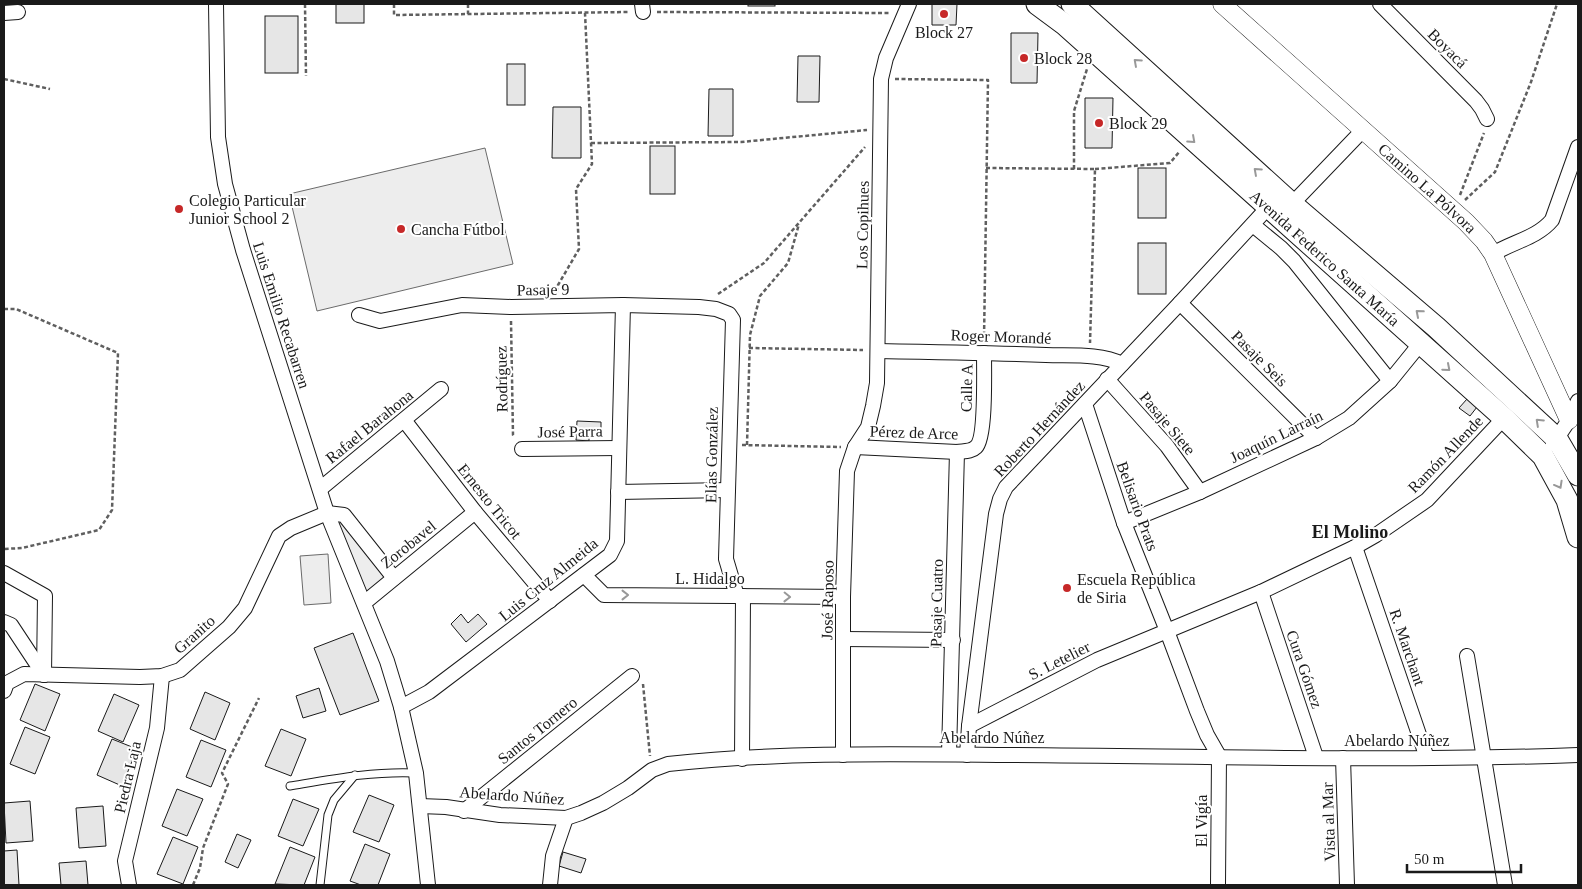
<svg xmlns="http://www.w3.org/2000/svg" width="1582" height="889" font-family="'Times New Roman',serif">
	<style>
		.built { fill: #ededed; stroke: #6a6a6a }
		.building { fill: #e6e6e6; stroke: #1a1a1a }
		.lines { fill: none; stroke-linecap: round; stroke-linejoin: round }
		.service-casing { stroke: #1a1a1a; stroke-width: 9 }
		.minor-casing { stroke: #1a1a1a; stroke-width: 16 }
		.tertiary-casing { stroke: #1a1a1a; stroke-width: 19 }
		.primary-casing { stroke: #1a1a1a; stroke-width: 23 }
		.path { stroke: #5f5f5f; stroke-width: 2.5; stroke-dasharray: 4 2.5; stroke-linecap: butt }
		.service { stroke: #fff; stroke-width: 7 }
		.minor { stroke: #fff; stroke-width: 14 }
		.tertiary { stroke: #fff; stroke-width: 18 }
		.primary { stroke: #fff; stroke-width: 21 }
		.oneway { stroke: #989898 }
		.poi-dot { fill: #c62828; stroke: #fff; stroke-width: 2 }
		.labels { text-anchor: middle; stroke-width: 4; stroke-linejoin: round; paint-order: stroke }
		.poi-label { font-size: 16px; fill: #1a1a1a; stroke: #fff; text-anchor: start }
		.street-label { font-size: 16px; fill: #1a1a1a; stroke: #fff }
		.neighbourhood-label { font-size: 18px; font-weight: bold; fill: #1a1a1a; stroke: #fff }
	</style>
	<rect width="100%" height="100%" fill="#fff"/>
	<g class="built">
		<path d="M 485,148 L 513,264 L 317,311 L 289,194 Z"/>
		<path d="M 334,520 L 344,520 L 386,577 L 366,593 Z"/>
		<path d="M 328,554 L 331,603 L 304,605 L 300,556 Z"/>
	</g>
	<g class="building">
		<rect x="336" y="4" width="28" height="19"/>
		<rect x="748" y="4" width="27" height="2"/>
		<path d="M 932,4 L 957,4 L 956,25 L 932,25 Z"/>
		<rect x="265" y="16" width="33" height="57"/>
		<path d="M 1011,33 L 1038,33 L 1037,83 L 1011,83 Z"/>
		<path d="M 798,56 L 820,56 L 819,102 L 797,102 Z"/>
		<rect x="507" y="64" width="18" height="41"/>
		<path d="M 709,89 L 733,89 L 733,136 L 708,136 Z"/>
		<path d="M 1085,98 L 1113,98 L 1112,148 L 1085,148 Z"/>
		<path d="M 553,107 L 581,107 L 581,158 L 552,158 Z"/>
		<rect x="650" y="146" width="25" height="48"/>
		<rect x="1138" y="168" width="28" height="50"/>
		<rect x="1138" y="243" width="28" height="51"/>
		<path d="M 1467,399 L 1477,407 L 1470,416 L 1459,408 Z"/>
		<path d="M 577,421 L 601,422 L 601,437 L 589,436 L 589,441 L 576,440 Z"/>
		<path d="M 461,614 L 468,623 L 478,614 L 487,624 L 466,642 L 451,624 Z"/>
		<path d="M 353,633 L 379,701 L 340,715 L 314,648 Z"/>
		<path d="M 35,684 L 60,694 L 45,731 L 20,720 Z"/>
		<path d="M 319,688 L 326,711 L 303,718 L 296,696 Z"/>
		<path d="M 205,692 L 230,703 L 215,740 L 190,729 Z"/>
		<path d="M 114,694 L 139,705 L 123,742 L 98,731 Z"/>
		<path d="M 25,727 L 50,737 L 35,774 L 10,764 Z"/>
		<path d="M 281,729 L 306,739 L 291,776 L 265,766 Z"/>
		<path d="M 112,739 L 137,749 L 122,786 L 97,775 Z"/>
		<path d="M 201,740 L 226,750 L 211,787 L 186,777 Z"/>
		<path d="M 177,789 L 203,799 L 187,836 L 162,826 Z"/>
		<path d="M 369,795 L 394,805 L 379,842 L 353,832 Z"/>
		<path d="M 293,799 L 319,809 L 303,846 L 278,836 Z"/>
		<path d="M 30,801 L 33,841 L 6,843 L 4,803 Z"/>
		<path d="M 103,806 L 106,846 L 79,848 L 76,808 Z"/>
		<path d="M 237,834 L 251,840 L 238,868 L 225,862 Z"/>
		<path d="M 173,837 L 198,847 L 183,884 L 157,874 Z"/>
		<path d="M 365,844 L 390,854 L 378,885 L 361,885 L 350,881 Z"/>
		<path d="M 290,847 L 315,857 L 304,885 L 275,884 Z"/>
		<path d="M 17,850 L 19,885 L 4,885 L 4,851 Z"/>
		<path d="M 563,852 L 586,859 L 581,873 L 559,866 Z"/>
		<path d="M 86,861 L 88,885 L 61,885 L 59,863 Z"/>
	</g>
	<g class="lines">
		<defs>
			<g id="service">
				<path d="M 290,786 C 332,779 373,771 416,773"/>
				<path d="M 320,885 L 328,815 L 334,800 L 355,775"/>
			</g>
			<g id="minor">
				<path d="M 216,4 L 218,137 L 225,184 L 243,250 L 327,513 L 387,661 L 401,707 L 416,773 L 428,885"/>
				<path d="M 642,4 L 643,12"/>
				<path d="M 1380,4 L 1476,101 L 1482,109 L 1487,119"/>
				<path d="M 4,13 L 18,12"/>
				<path d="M 1292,204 L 1363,130"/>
				<path d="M 1253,225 L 1281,248 L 1294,261 L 1390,381"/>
				<path d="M 1493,254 C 1512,242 1537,238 1552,220 L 1578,147"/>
				<path d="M 1180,303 L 1316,438"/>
				<path d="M 359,315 L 380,321 L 462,305 L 511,307 L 623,305 L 699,307 L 716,309 L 729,314 L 733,320 L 726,559 L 737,596"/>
				<path d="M 878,351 C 934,352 990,353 1046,355 C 1070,356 1100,353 1122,364"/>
				<path d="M 1107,379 L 1167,446 L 1200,492"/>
				<path d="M 1085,404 L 1124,523 L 1167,631 L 1197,711 L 1207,735 L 1219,756 L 1218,885"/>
				<path d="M 404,420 L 475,512 L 550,601"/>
				<path d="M 1553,444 L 1569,420 L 1578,401"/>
				<path d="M 855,447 L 957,452 C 964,451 971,452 976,447 C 986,438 984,369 984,353"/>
				<path d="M 522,449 L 619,448"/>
				<path d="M 320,489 L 441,389"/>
				<path d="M 618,492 L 728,490"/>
				<path d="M 1124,523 L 1200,492 L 1316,438 L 1349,418 L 1390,381 L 1420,344"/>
				<path d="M 1355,547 L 1427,758"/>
				<path d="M 4,573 L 45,596 L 44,675"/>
				<path d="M 584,575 L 604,595 L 843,597"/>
				<path d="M 1261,592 L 1316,757"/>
				<path d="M 364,603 L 475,512"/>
				<path d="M 4,622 L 11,625 L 44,675"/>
				<path d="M 843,639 L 953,640"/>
				<path d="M 1467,656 L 1505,885"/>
				<path d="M 4,691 L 7,683 L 24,674 L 140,677 L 162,676 L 180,670 L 229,627 L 245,608 L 279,536 L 291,528 L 327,513 L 344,515 L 394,578"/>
				<path d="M 401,707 L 429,692 L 610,555 L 617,541 L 623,305"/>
				<path d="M 969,726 L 1097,660 L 1261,592 L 1355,547 L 1376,535 L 1427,500 L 1504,418"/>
				<path d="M 949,754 L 957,452"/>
				<path d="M 843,755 L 843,597 L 847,471 L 855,447 L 868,427 L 873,406 L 877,383 L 881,79 L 886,58 L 909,4"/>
				<path d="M 967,755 L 969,726 L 996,514 L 1000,499 L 1006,487 L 1180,303 L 1273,202"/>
				<path d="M 1343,758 L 1347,885"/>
				<path d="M 742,759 L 743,596"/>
				<path d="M 420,806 L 446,807 L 500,815 L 566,818 L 581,813 L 603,803 L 628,788 L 652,770 L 668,764 C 779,752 891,754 1002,755 C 1194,756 1386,762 1578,755"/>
				<path d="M 464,811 L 632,676"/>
				<path d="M 129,885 L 125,861 L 157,728 L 162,676"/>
				<path d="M 550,885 L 553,856 L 566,818"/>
			</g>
			<g id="tertiary">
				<path id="s1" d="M 1222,4 L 1466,222 L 1484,241 L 1493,254 L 1569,420"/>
			</g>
			<g id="primary">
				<path id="s2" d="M 1037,4 L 1064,24 L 1504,418 L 1543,456 L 1567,500 L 1578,537"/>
				<path d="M 1072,4 L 1292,204 L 1436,327 L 1557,439 L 1578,475"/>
			</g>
		</defs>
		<use href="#service" class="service-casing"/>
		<use href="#minor" class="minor-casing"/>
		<use href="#tertiary" class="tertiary-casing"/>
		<use href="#primary" class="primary-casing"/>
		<g class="path">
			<path d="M 305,4 L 306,76"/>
			<path d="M 394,4 L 394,15 L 629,12"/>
			<path d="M 468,4 L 468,14"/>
			<path d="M 657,12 L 889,13"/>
			<path d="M 4,79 L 50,89"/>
			<path d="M 895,79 L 988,80 L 984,339"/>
			<path d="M 591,143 L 741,142 L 867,130"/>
			<path d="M 986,168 L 1095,169 L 1090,343"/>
			<path d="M 1074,169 L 1074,111 L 1087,69"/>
			<path d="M 1095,169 L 1170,163 L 1180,151"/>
			<path d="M 1460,195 L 1484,133"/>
			<path d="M 1465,200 L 1495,172 L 1531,82 L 1557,4"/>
			<path d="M 557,292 L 558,285 L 579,249 L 576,189 L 592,164 L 585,13"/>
			<path d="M 718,294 L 764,263 L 865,147"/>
			<path d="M 4,309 L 16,309 L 118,353 L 112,510 L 99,530 L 22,548 L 4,549"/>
			<path d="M 511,321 L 513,435 L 514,437"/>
			<path d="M 749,348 L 863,350"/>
			<path d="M 742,445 L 841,447"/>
			<path d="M 747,445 L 750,335 L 760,296 L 788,263 L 799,224"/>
			<path d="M 643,684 L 650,756"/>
			<path d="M 193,885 L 200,868 L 203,848 L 228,784 L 222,773 L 259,698"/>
		</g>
		<use href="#service" class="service"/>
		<use href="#minor" class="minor"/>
		<use href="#tertiary" class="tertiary"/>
		<use href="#primary" class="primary"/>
	</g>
	<defs><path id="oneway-chevron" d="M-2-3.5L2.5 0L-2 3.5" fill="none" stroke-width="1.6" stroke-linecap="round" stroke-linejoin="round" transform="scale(1.25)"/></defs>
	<g class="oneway">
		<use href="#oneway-chevron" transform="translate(1137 62) rotate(-138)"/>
		<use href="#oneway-chevron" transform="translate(1192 140) rotate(42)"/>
		<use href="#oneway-chevron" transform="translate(1257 171) rotate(-138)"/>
		<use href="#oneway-chevron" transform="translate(1419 313) rotate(-139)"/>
		<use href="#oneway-chevron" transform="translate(1447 368) rotate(41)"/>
		<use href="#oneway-chevron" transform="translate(1539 422) rotate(-137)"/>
		<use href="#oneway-chevron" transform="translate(1559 485) rotate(61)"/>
		<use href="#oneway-chevron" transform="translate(625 595)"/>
		<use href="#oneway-chevron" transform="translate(787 597) rotate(1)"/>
	</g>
	<g class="poi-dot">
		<circle cx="944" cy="14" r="5"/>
		<circle cx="1024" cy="58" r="5"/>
		<circle cx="1099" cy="123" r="5"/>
		<circle cx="179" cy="209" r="5"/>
		<circle cx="401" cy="229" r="5"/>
		<circle cx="1067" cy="588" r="5"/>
	</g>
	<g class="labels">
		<g class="poi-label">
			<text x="944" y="38" text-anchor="middle">Block 27</text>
			<text x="1034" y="64">Block 28</text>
			<text x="1109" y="129">Block 29</text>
			<text x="189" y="206">Colegio Particular<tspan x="189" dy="18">Junior School 2</tspan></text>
			<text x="411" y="235">Cancha Fútbol</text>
			<text x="1077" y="585">Escuela República<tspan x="1077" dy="18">de Siria</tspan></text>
		</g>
		<g class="street-label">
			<text transform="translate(1448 48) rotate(45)" y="6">Boyacá</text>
			<text dy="6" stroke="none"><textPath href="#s1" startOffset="276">Camino La Pólvora</textPath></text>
			<text transform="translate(862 225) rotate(-89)" y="6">Los Copihues</text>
			<text dy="6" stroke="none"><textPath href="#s2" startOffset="384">Avenida Federico Santa María</textPath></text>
			<text transform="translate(543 289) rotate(-1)" y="6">Pasaje 9</text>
			<text transform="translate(282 315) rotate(72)" y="6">Luis Emilio Recabarren</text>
			<text transform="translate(1001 336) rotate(2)" y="6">Roger Morandé</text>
			<text transform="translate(1260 358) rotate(45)" y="6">Pasaje Seis</text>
			<text transform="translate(501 379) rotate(-91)" y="6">Rodríguez</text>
			<text transform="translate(966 388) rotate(-89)" y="6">Calle A</text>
			<text transform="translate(1168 423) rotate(50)" y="6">Pasaje Siete</text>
			<text transform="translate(369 426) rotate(-39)" y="6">Rafael Barahona</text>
			<text transform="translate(1039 428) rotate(-47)" y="6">Roberto Hernández</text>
			<text transform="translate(570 431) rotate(-1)" y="6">José Parra</text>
			<text transform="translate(914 432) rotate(2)" y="6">Pérez de Arce</text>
			<text transform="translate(1276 436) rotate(-26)" y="6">Joaquín Larraín</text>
			<text transform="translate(1445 454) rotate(-46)" y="6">Ramón Allende</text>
			<text transform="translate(711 455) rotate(-89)" y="6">Elías González</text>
			<text transform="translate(490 501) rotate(51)" y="6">Ernesto Tricot</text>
			<text transform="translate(1138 506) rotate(70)" y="6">Belisario Prats</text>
			<text transform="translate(408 544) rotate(-39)" y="6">Zorobavel</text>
			<text x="710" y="584">L. Hidalgo</text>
			<text transform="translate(548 579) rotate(-39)" y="6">Luis Cruz Almeida</text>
			<text transform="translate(827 600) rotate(-89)" y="6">José Raposo</text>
			<text transform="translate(936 603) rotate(-89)" y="6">Pasaje Cuatro</text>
			<text transform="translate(194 634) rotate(-42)" y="6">Granito</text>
			<text transform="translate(1408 647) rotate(71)" y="6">R. Marchant</text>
			<text transform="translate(1059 660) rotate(-27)" y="6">S. Letelier</text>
			<text transform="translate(1305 669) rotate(71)" y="6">Cura Gómez</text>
			<text transform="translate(537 730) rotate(-39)" y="6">Santos Tornero</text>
			<text x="992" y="743">Abelardo Núñez</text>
			<text x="1397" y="746">Abelardo Núñez</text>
			<text transform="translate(127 777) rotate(-77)" y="6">Piedra Laja</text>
			<text transform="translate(512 795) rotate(4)" y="6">Abelardo Núñez</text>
			<text transform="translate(1201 821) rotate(-90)" y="6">El Vigía</text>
			<text transform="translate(1328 822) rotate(-92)" y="6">Vista al Mar</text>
		</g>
		<g class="neighbourhood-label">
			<text x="1350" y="538">El Molino</text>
		</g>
	</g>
	<rect width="1582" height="889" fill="none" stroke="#1a1a1a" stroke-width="10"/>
	<path d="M1407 864v8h114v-8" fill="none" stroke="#1a1a1a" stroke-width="2.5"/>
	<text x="1414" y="864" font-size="15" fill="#1a1a1a" stroke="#ffffff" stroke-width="4" paint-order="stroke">50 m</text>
</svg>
